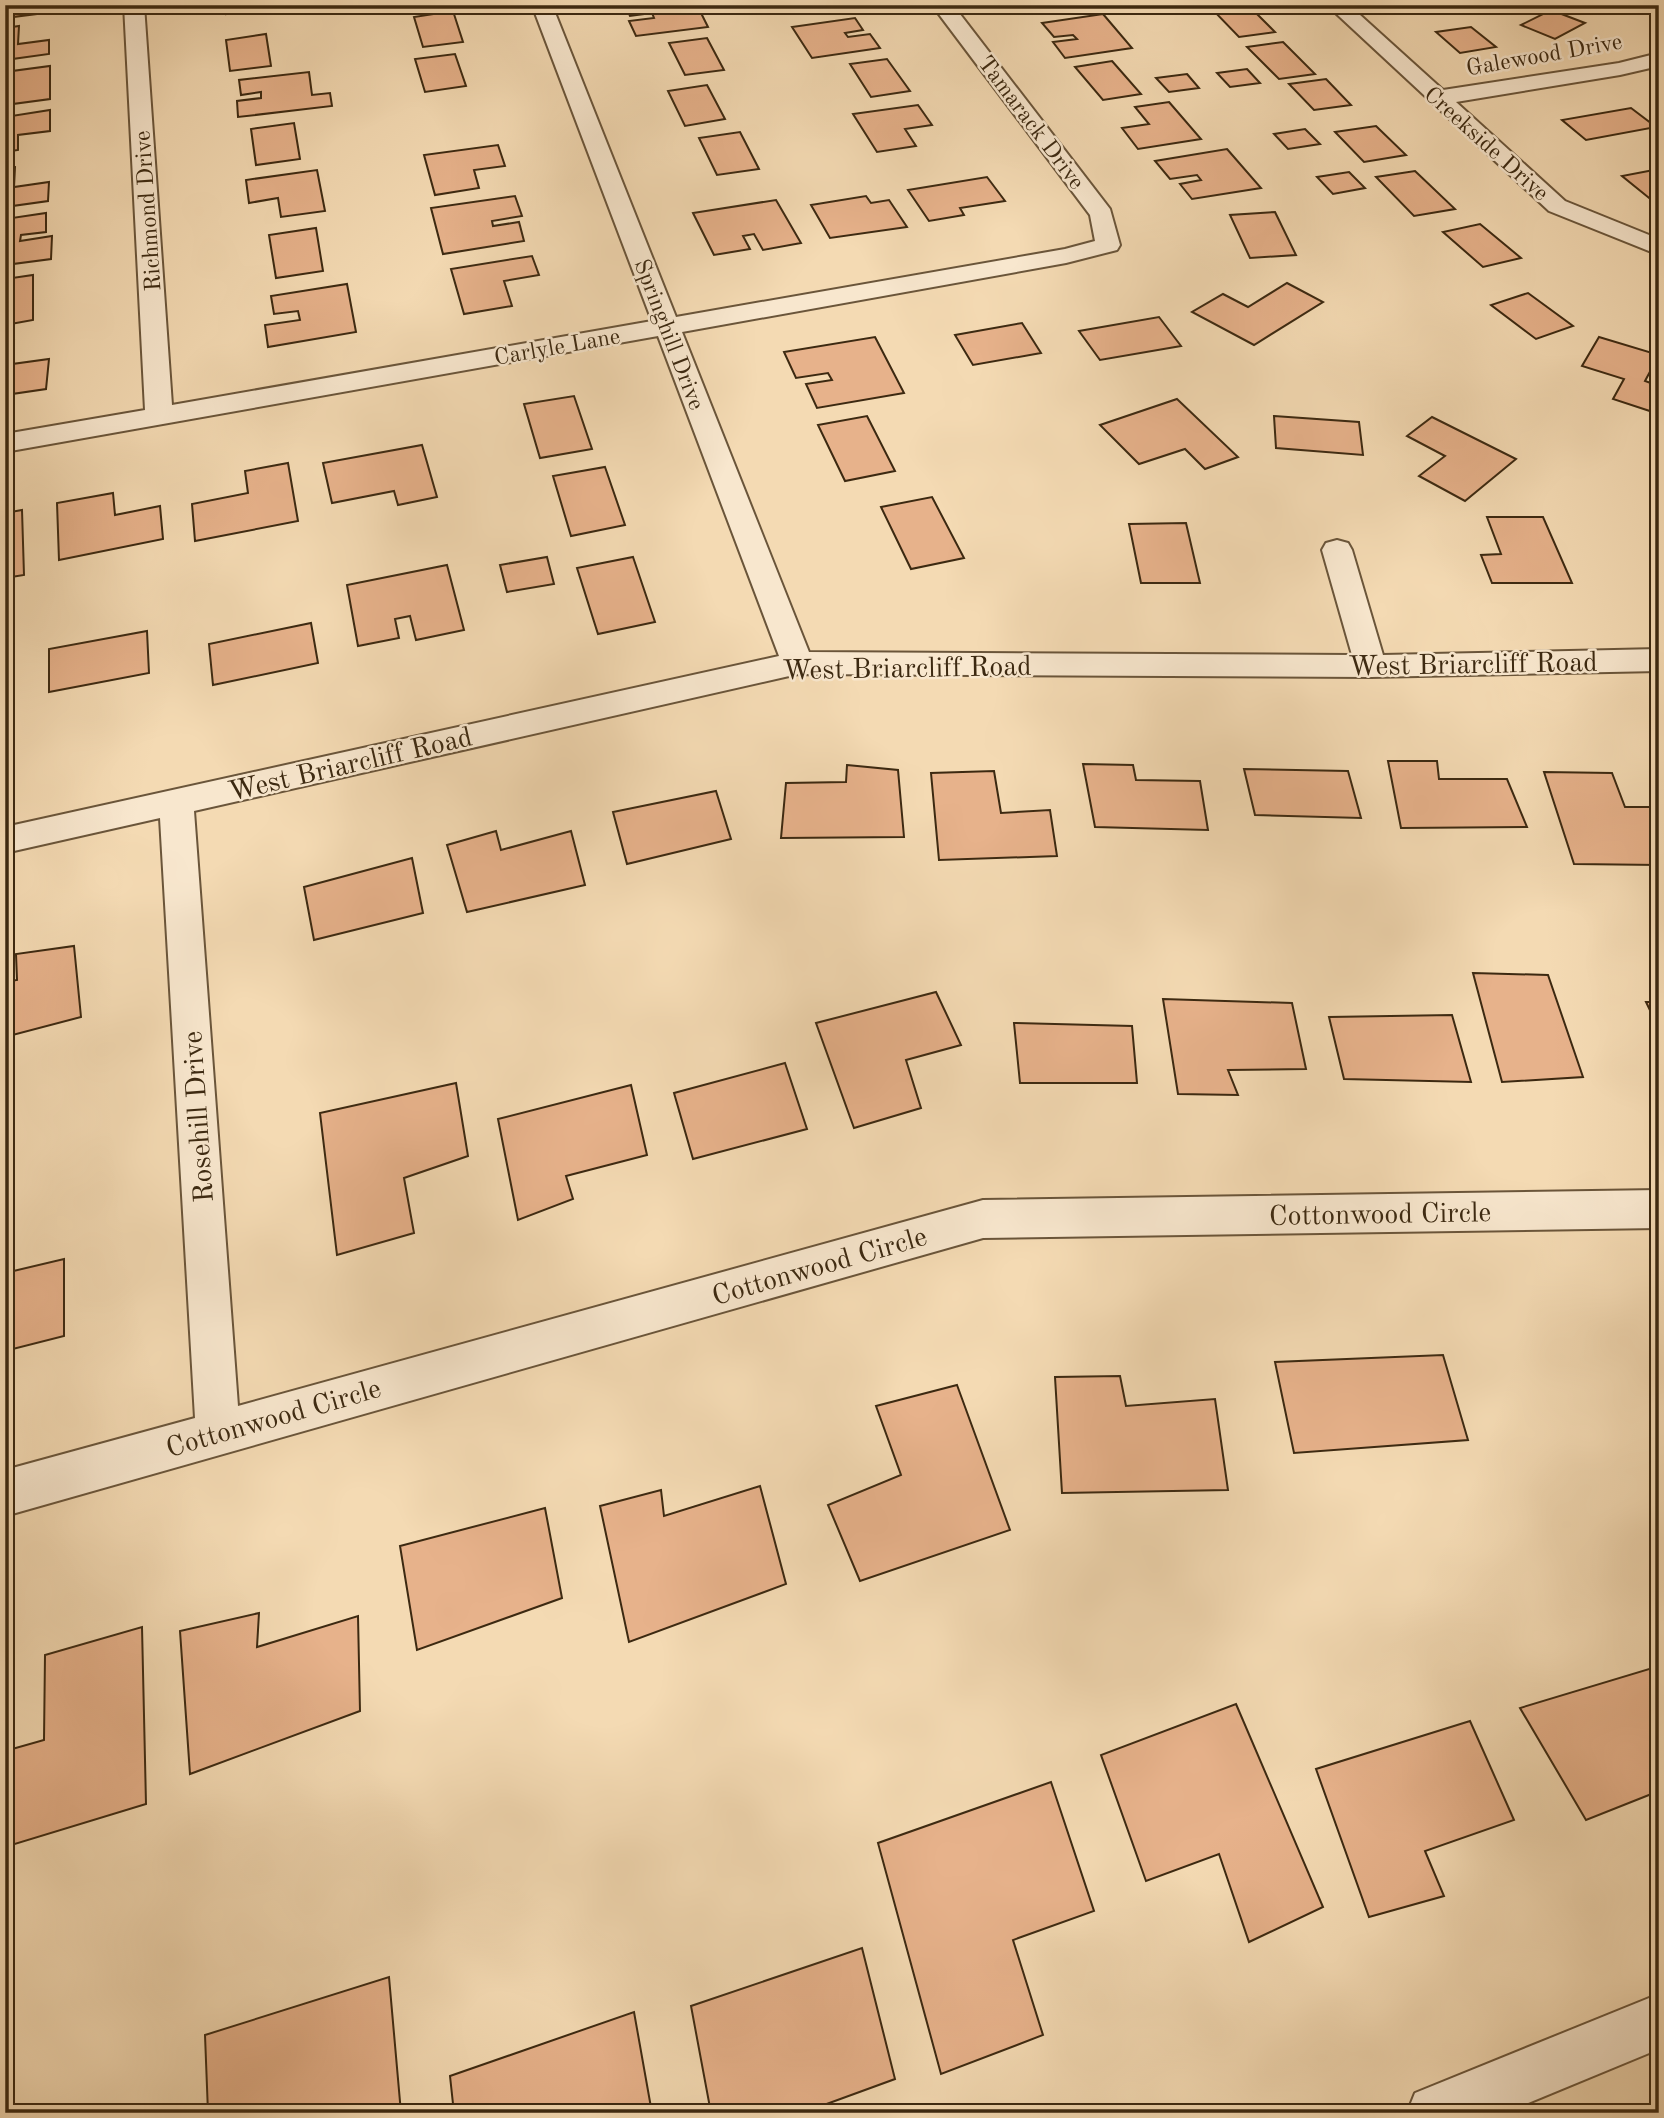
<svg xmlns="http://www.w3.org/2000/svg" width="1664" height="2118" font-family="'Old Standard TT',serif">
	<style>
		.building { fill: #e7b28b; stroke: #3c2911; stroke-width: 2 }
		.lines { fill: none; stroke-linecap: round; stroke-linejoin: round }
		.minor-casing { stroke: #6a553a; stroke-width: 4 }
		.minor { fill: #f8e7ce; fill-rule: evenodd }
		.labels { text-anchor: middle; stroke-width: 5; stroke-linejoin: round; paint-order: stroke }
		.far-street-label { font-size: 23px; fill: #3c2911; stroke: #f8e7ce }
		.street-label { font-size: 28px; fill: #3c2911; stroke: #f8e7ce }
	</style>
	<rect width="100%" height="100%" fill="#f4dab3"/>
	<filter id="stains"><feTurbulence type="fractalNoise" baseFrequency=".00286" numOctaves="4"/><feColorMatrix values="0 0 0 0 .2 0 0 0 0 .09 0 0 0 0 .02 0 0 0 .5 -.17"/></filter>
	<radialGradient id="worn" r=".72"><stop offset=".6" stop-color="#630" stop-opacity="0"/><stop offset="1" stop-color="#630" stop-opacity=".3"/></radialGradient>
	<g class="building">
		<path d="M 5,5 L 52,5 L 52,12 L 5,18 Z"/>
		<path d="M 225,5 L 289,5 L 226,14 Z"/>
		<path d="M 625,5 L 697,5 L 708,27 L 636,36 L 629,21 L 654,18 L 652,13 L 630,16 Z"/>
		<path d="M 1022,5 L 1062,5 L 1066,9 L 1030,14 Z"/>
		<path d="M 1222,5 L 1248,5 L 1275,32 L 1239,37 L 1210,7 Z"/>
		<path d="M 1551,10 L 1585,23 L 1555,39 L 1521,25 Z"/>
		<path d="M 453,11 L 463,42 L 423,47 L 414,17 Z"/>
		<path d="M 1103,14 L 1132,48 L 1065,58 L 1053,42 L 1077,39 L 1073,35 L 1054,37 L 1042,23 Z"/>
		<path d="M 855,18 L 863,30 L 845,33 L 848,37 L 870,34 L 880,48 L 812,58 L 792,27 Z"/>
		<path d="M 19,26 L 18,44 L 49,40 L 49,54 L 5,60 L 5,28 Z"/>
		<path d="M 1471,27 L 1496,47 L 1460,53 L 1436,32 Z"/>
		<path d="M 266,34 L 271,66 L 230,71 L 226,40 Z"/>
		<path d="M 707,38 L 724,70 L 685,75 L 669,43 Z"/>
		<path d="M 1283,42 L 1315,74 L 1279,79 L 1247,47 Z"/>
		<path d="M 455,54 L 466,86 L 425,92 L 415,59 Z"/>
		<path d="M 887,59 L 910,91 L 871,97 L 850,64 Z"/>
		<path d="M 1112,61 L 1141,94 L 1103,100 L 1075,67 Z"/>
		<path d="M 50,66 L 50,99 L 5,105 L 5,72 Z"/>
		<path d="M 1247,69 L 1260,83 L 1230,87 L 1217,73 Z"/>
		<path d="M 309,72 L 312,95 L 330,93 L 332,106 L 238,117 L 237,101 L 261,98 L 261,92 L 241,95 L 239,80 Z"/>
		<path d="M 1187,74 L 1199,88 L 1169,92 L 1156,78 Z"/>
		<path d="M 1326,79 L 1351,105 L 1314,110 L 1289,84 Z"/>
		<path d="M 707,85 L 725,119 L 685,126 L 668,91 Z"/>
		<path d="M 1169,102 L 1201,139 L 1138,149 L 1122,128 L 1149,124 L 1135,107 Z"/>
		<path d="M 918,105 L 932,125 L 905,129 L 916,146 L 877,152 L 853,114 Z"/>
		<path d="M 1631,108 L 1656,127 L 1586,140 L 1562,120 Z"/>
		<path d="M 50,110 L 50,131 L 18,135 L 18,150 L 5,152 L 5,117 Z"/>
		<path d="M 294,123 L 300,159 L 256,165 L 251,129 Z"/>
		<path d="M 1376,126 L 1406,155 L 1364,162 L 1335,132 Z"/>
		<path d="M 1305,129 L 1320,144 L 1288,149 L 1274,134 Z"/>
		<path d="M 740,132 L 759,169 L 717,175 L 699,138 Z"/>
		<path d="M 498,145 L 505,166 L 474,170 L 479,188 L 435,195 L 424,155 Z"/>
		<path d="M 1227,149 L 1261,188 L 1192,199 L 1180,184 L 1201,180 L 1197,175 L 1170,179 L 1155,161 Z"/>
		<path d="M 15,167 L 14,187 L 49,182 L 48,201 L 5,207 L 5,168 Z"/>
		<path d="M 1659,169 L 1659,206 L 1622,176 Z"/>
		<path d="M 317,170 L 325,211 L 281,217 L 278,198 L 249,203 L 246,180 Z"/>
		<path d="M 1415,171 L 1455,209 L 1414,216 L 1376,177 Z"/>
		<path d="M 1349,172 L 1365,188 L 1333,194 L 1317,177 Z"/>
		<path d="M 987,177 L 1005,201 L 960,208 L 964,215 L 929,221 L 908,190 Z"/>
		<path d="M 515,196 L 522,216 L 492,221 L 493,226 L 519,222 L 524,241 L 443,254 L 431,208 Z"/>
		<path d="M 866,196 L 871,203 L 889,200 L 907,227 L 830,238 L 811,205 Z"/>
		<path d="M 776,200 L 801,243 L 763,250 L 754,234 L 743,236 L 750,249 L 714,255 L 693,213 Z"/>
		<path d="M 1275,212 L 1296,255 L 1250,258 L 1230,215 Z"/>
		<path d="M 46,213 L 46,232 L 21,235 L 20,241 L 52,236 L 51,259 L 5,265 L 5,219 Z"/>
		<path d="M 1480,224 L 1521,258 L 1483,267 L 1443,232 Z"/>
		<path d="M 316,228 L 323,271 L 276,278 L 269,235 Z"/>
		<path d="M 532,256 L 539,275 L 504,281 L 512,306 L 464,314 L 451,269 Z"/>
		<path d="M 33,275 L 33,320 L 5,325 L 5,279 Z"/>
		<path d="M 1287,283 L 1323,302 L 1254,345 L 1192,312 L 1223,294 L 1248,307 Z"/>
		<path d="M 347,284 L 356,332 L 268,347 L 265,325 L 300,320 L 298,311 L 274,314 L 271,296 Z"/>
		<path d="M 1528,293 L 1573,326 L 1536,339 L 1491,305 Z"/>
		<path d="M 1159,317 L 1181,346 L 1100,360 L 1079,331 Z"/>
		<path d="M 1022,323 L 1041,353 L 973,365 L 955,335 Z"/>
		<path d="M 875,337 L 904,393 L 817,408 L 806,384 L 832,380 L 828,373 L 796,378 L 784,352 Z"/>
		<path d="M 1599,337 L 1659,355 L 1645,381 L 1659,386 L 1659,414 L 1613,399 L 1624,379 L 1582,366 Z"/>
		<path d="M 14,340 L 12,364 L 49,359 L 46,389 L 5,395 L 5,342 Z"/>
		<path d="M 574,396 L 592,449 L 540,458 L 524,404 Z"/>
		<path d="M 1177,399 L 1238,457 L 1205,469 L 1185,449 L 1139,464 L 1100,425 Z"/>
		<path d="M 867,416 L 895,471 L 845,481 L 818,425 Z"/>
		<path d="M 1274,416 L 1359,422 L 1363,455 L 1276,448 Z"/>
		<path d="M 1432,417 L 1516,459 L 1465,501 L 1419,476 L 1445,456 L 1407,436 Z"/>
		<path d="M 422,445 L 437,497 L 398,505 L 394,491 L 332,503 L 323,463 Z"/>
		<path d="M 288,463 L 298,521 L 195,541 L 192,504 L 248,493 L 245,471 Z"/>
		<path d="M 605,467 L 625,525 L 571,536 L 553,476 Z"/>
		<path d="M 113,493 L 115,515 L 160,506 L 163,539 L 59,560 L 57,503 Z"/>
		<path d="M 932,497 L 964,558 L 911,569 L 881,507 Z"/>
		<path d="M 22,510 L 24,575 L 5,578 L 5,513 Z"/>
		<path d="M 1487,517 L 1543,517 L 1572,583 L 1492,583 L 1481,555 L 1501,554 Z"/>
		<path d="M 1186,523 L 1200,583 L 1141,583 L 1129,524 Z"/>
		<path d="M 547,557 L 554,584 L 507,592 L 500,565 Z"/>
		<path d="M 633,557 L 655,622 L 598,634 L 577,568 Z"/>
		<path d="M 447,565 L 464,630 L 416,640 L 410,616 L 395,619 L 399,638 L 358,646 L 347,585 Z"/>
		<path d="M 311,623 L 318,663 L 213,685 L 209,644 Z"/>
		<path d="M 147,631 L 149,673 L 49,692 L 49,649 Z"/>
		<path d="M 12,651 L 12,728 L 5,729 L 5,652 Z"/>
		<path d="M 1388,761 L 1437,761 L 1439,779 L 1507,779 L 1527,827 L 1401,828 Z"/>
		<path d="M 1083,764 L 1133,765 L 1136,780 L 1200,781 L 1208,830 L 1095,827 Z"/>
		<path d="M 847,765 L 898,770 L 904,837 L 781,838 L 786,783 L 846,782 Z"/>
		<path d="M 1244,769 L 1348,771 L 1361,818 L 1255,815 Z"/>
		<path d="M 994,771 L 1001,813 L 1050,810 L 1057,856 L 939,860 L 931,773 Z"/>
		<path d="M 1544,772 L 1612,773 L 1625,807 L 1659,807 L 1659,865 L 1574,864 Z"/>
		<path d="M 716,791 L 731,839 L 627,864 L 613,812 Z"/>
		<path d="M 496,831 L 501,850 L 571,831 L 585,885 L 467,912 L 447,845 Z"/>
		<path d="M 412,858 L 423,913 L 314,940 L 304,887 Z"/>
		<path d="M 74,946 L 81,1017 L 5,1037 L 5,982 L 17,980 L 16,954 Z"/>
		<path d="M 1473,973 L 1548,975 L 1583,1077 L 1502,1082 Z"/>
		<path d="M 936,992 L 961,1045 L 906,1060 L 921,1108 L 854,1128 L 816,1023 Z"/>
		<path d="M 1163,999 L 1292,1003 L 1306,1069 L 1228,1070 L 1238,1095 L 1178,1094 Z"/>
		<path d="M 1646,1002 L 1659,1002 L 1659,1029 Z"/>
		<path d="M 1452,1015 L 1471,1082 L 1344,1079 L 1329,1017 Z"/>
		<path d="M 1014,1023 L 1132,1026 L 1137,1083 L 1020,1083 Z"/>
		<path d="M 785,1063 L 807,1129 L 693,1159 L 674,1093 Z"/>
		<path d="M 456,1083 L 468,1156 L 404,1178 L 414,1233 L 337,1255 L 320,1113 Z"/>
		<path d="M 631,1085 L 647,1155 L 566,1176 L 573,1199 L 518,1220 L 498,1119 Z"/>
		<path d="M 64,1259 L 64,1336 L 5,1351 L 5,1273 Z"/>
		<path d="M 1443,1355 L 1468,1440 L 1294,1453 L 1275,1362 Z"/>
		<path d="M 1120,1376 L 1126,1406 L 1215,1399 L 1228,1490 L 1062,1493 L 1055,1377 Z"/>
		<path d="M 957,1385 L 1010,1530 L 860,1581 L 828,1505 L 901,1475 L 876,1406 Z"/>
		<path d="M 760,1486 L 786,1584 L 629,1642 L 600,1506 L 661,1490 L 664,1516 Z"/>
		<path d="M 545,1508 L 562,1598 L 417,1650 L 400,1546 Z"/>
		<path d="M 259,1613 L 257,1647 L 358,1616 L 360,1711 L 190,1774 L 180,1631 Z"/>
		<path d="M 142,1627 L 146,1804 L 5,1847 L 5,1751 L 44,1740 L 45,1655 Z"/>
		<path d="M 1659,1666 L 1659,1791 L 1586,1820 L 1520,1708 Z"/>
		<path d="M 1236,1704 L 1323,1907 L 1249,1942 L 1219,1854 L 1146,1881 L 1101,1755 Z"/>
		<path d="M 1470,1721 L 1514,1820 L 1425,1851 L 1444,1896 L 1369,1917 L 1316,1769 Z"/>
		<path d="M 1051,1782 L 1094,1911 L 1013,1940 L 1043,2035 L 941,2074 L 878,1843 Z"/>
		<path d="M 862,1948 L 895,2079 L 802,2113 L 711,2113 L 691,2006 Z"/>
		<path d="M 389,1977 L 401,2113 L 208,2113 L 205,2035 Z"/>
		<path d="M 634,2012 L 652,2113 L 454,2113 L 450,2076 Z"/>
	</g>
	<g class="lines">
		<defs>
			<g id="minor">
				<path d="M 124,5 L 144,5 L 172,405 L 652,321 L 532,5 L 552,5 L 676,317 L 1065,249 L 1095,241 L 1090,215 L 932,5 L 953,5 L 1110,209 L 1120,245 L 1117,250 L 1066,263 L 682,332 L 809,652 L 1352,655 L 1322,550 L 1326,543 L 1337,540 L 1348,543 L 1352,550 L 1383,655 L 1659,649 L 1659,671 L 1371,677 L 798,674 L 194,811 L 238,1406 L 983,1200 L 1659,1190 L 1659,1228 L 983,1238 L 5,1516 L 5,1470 L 195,1418 L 160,818 L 5,853 L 5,827 L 779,656 L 658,336 L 5,452 L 5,434 L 145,410 Z"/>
				<path d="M 1327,5 L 1349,5 L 1443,90 L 1619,63 L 1659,53 L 1659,66 L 1620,75 L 1456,102 L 1565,201 L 1659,239 L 1659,255 L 1549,211 Z"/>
				<path d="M 1659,1994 L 1659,2049 L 1504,2113 L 1407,2113 L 1415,2093 Z"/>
			</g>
		</defs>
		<use href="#minor" class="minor-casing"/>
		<use href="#minor" class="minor"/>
	</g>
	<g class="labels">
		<g class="far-street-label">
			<text transform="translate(1544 54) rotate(-10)" y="8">Galewood Drive</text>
			<text transform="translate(1032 122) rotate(53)" y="8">Tamarack Drive</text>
			<text transform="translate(1487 143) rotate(42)" y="8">Creekside Drive</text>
			<text transform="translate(147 211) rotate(-94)" y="8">Richmond Drive</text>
			<text transform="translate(670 334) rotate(69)" y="8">Springhill Drive</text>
			<text transform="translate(557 346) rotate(-10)" y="8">Carlyle Lane</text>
		</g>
		<g class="street-label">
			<text transform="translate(1473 663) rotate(-1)" y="10">West Briarcliff Road</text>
			<text transform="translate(907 667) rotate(-1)" y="10">West Briarcliff Road</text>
			<text transform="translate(350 763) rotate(-13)" y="10">West Briarcliff Road</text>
			<text transform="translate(197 1117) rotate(-94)" y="10">Rosehill Drive</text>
			<text transform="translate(1380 1213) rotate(-1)" y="10">Cottonwood Circle</text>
			<text transform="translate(819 1265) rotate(-16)" y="10">Cottonwood Circle</text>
			<text transform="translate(273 1417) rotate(-16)" y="10">Cottonwood Circle</text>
		</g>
	</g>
	<rect width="1664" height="2118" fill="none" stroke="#f4dab3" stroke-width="28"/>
	<rect x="7" y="7" width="1650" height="2104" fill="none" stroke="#3c2911" stroke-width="3.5"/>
	<rect x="14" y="14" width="1636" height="2090" fill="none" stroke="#3c2911" stroke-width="2"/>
	<rect width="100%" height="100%" filter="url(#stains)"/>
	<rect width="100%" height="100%" fill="url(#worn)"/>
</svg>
